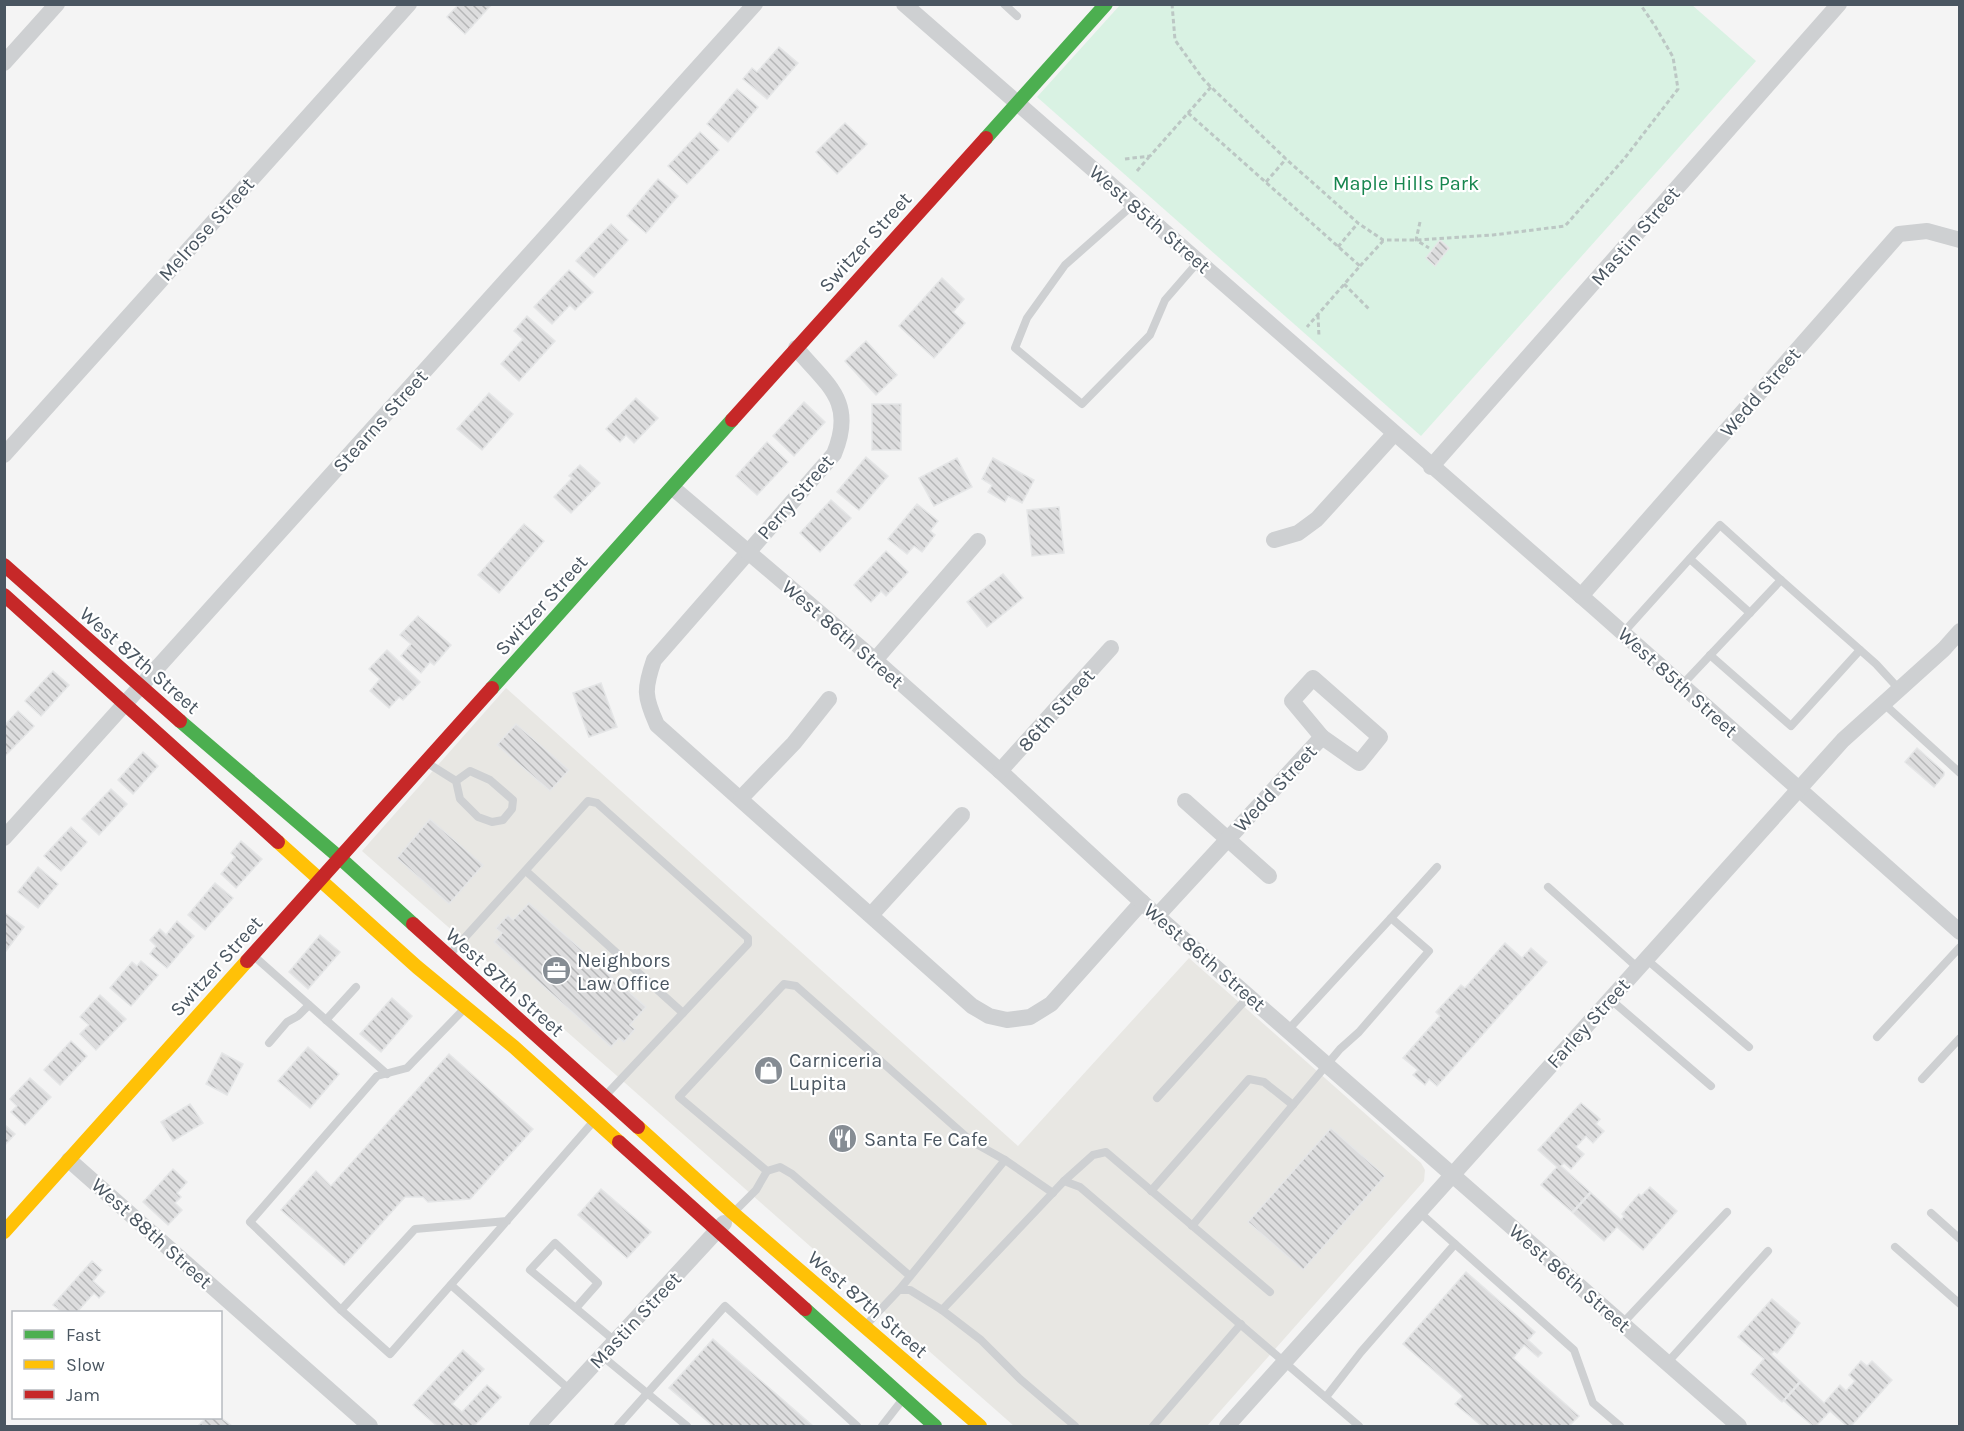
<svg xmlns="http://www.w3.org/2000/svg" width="1964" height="1431" font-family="Karla,sans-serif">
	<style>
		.commercial { fill: #e8e7e3 }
		.park { fill: #d9f2e3 }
		.building { fill: url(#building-back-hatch); stroke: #e5e6e7; stroke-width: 1.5 }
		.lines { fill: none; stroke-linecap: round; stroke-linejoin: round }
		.path { stroke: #bcc7c4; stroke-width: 3; stroke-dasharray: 4.5 3; stroke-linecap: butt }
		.lane { stroke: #ced0d2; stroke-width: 8 }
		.street { stroke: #ced0d2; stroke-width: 16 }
		.fast { stroke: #4caf50; stroke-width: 14 }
		.slow { stroke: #ffc107; stroke-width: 14 }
		.jam { stroke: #c62828; stroke-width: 14 }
		.labels { text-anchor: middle; stroke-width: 4.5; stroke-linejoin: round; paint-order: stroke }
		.park-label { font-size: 20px; fill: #17864f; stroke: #fff }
		.street-label { font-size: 20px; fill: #4a5661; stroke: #fff }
		.poi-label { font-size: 20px; fill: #4a5661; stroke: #fff; text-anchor: start }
	</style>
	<defs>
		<pattern id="building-back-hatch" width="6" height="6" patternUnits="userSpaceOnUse" patternTransform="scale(1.5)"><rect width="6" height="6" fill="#ddddde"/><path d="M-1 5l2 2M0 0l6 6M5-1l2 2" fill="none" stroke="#b5b6b7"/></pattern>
	</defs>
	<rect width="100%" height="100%" fill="#f4f4f4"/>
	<path class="commercial" d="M 506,688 L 1018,1146 L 1189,958 L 1421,1163 L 1425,1170 L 1424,1181 L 1207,1426 L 1014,1426 L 362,851 Z"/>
	<path class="park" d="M 1120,5 L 1692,5 L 1756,61 L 1421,436 L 1037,97 Z"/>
	<g class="building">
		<path d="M 459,4 L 492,4 L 465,34 L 447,17 Z"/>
		<path d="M 779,47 L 798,63 L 767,99 L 743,79 L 752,68 L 757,72 Z"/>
		<path d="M 737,89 L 758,107 L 728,142 L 707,124 Z"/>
		<path d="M 845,123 L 867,144 L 837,174 L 816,152 Z"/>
		<path d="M 700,132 L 719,150 L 687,184 L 668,166 Z"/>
		<path d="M 658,179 L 678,196 L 646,233 L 627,216 Z"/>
		<path d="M 611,224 L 628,240 L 594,277 L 576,261 Z"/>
		<path d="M 1440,240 L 1449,248 L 1435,266 L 1426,258 Z"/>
		<path d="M 569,270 L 593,292 L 575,310 L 570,305 L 552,324 L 534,307 Z"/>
		<path d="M 942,278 L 964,299 L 953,312 L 965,323 L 934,358 L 899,326 Z"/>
		<path d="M 527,316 L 555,341 L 519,381 L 501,364 L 523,339 L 514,331 Z"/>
		<path d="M 866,341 L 897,375 L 876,395 L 845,361 Z"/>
		<path d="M 489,393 L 513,414 L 482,450 L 457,429 Z"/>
		<path d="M 636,398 L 658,418 L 634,443 L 626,435 L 620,442 L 606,429 Z"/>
		<path d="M 804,402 L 825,422 L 794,456 L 773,436 Z"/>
		<rect x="872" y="404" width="29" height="46"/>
		<path d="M 767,442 L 788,462 L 757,495 L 736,476 Z"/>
		<path d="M 866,457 L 888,476 L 859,510 L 837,492 Z"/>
		<path d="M 957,458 L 972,487 L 934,506 L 919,478 Z"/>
		<path d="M 993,458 L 1034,480 L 1022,503 L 1008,496 L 1005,502 L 988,492 L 992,485 L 982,479 Z"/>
		<path d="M 580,465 L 600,483 L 571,513 L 554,497 L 572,478 L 569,476 Z"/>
		<path d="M 831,500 L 851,518 L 820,552 L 800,533 Z"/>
		<path d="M 917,504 L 938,521 L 930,531 L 935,535 L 922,552 L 914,546 L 907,554 L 888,539 Z"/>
		<path d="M 1059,507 L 1064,553 L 1032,556 L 1027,510 Z"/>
		<path d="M 524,524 L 544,541 L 499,593 L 478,575 Z"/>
		<path d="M 886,551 L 908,572 L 886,596 L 881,591 L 871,602 L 854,585 Z"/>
		<path d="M 1003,574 L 1023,598 L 987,627 L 967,602 Z"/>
		<path d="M 418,616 L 451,645 L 434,665 L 430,662 L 421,673 L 401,656 L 411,644 L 400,635 Z"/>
		<path d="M 387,650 L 420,682 L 403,700 L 399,697 L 389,708 L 370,691 L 380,679 L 369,669 Z"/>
		<path d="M 53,671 L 69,685 L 41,716 L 25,701 Z"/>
		<path d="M 601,683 L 617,727 L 589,737 L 573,693 Z"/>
		<path d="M 18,711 L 34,726 L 6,755 L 4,753 L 4,726 Z"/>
		<path d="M 516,724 L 569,770 L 550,791 L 497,745 Z"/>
		<path d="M 1917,748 L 1944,772 L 1944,775 L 1934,787 L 1905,762 Z"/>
		<path d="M 143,752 L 158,766 L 133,794 L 118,780 Z"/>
		<path d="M 111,789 L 127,804 L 99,835 L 82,819 Z"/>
		<path d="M 430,819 L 483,865 L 449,904 L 397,858 Z"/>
		<path d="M 71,827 L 87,842 L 61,871 L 44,856 Z"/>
		<path d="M 241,841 L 262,859 L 236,888 L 221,874 L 235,857 L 231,853 Z"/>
		<path d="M 38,867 L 58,884 L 38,908 L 18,892 Z"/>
		<path d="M 215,883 L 233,898 L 205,930 L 188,915 Z"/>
		<path d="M 529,903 L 646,1007 L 630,1025 L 635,1029 L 624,1042 L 619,1038 L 611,1047 L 494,942 L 502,933 L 496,928 L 508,915 L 513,920 Z"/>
		<path d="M 4,912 L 24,927 L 6,951 L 4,951 Z"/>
		<path d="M 177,921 L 194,936 L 167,968 L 150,954 L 156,946 L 150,940 L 160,929 L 166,935 Z"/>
		<path d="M 320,935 L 340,952 L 308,989 L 289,972 Z"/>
		<path d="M 1505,943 L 1522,958 L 1531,948 L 1547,962 L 1437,1086 L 1429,1079 L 1425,1085 L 1413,1075 L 1418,1070 L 1403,1058 L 1440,1016 L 1436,1012 L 1461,985 L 1465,988 Z"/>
		<path d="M 141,961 L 158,975 L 131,1006 L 110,988 L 132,962 L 137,966 Z"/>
		<path d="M 100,995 L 126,1019 L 96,1050 L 80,1034 L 89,1025 L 80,1017 Z"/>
		<path d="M 392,998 L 412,1016 L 381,1052 L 360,1034 Z"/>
		<path d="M 71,1041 L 87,1056 L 60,1085 L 44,1070 Z"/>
		<path d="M 308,1047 L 339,1074 L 310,1108 L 278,1081 Z"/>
		<path d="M 222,1053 L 243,1064 L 227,1095 L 206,1084 Z"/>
		<path d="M 449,1054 L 533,1129 L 470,1199 L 428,1202 L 423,1197 L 405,1197 L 344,1265 L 281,1210 L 316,1171 L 331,1186 Z"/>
		<path d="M 30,1078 L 51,1097 L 25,1125 L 11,1112 L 17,1106 L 10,1099 Z"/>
		<path d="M 1581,1103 L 1600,1119 L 1596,1124 L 1604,1131 L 1593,1143 L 1586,1136 L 1576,1147 L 1584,1154 L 1571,1169 L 1564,1163 L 1561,1166 L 1590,1192 L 1572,1212 L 1541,1185 L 1557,1167 L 1538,1150 Z"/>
		<path d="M 190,1104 L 203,1123 L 173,1141 L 161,1122 Z"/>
		<path d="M 4,1124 L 15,1134 L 4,1146 Z"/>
		<path d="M 1331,1128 L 1385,1176 L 1303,1270 L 1248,1222 Z"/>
		<path d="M 173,1169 L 187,1182 L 177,1193 L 181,1197 L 175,1203 L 182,1210 L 168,1225 L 143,1202 Z"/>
		<path d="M 1650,1187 L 1677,1211 L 1643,1250 L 1617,1227 L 1604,1241 L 1573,1213 L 1591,1193 L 1621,1220 L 1624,1216 L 1622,1214 L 1639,1194 L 1641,1196 Z"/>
		<path d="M 601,1189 L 651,1232 L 627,1258 L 578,1215 Z"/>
		<path d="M 92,1261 L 102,1270 L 93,1281 L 105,1292 L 99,1298 L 94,1293 L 77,1312 L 62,1312 L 53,1305 Z"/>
		<path d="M 1466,1272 L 1535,1332 L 1528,1340 L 1542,1353 L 1538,1357 L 1524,1345 L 1513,1358 L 1579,1416 L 1569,1426 L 1482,1426 L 1455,1404 L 1463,1396 L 1403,1344 Z"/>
		<path d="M 1772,1299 L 1800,1323 L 1794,1331 L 1792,1331 L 1794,1333 L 1777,1353 L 1774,1351 L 1771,1354 L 1800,1381 L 1782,1402 L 1751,1374 L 1764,1359 L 1738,1337 Z"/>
		<path d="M 713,1339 L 813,1426 L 713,1426 L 669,1388 Z"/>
		<path d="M 463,1350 L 484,1369 L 452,1404 L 462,1412 L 487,1385 L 501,1397 L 474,1426 L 437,1426 L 413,1405 Z"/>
		<path d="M 1861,1361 L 1867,1366 L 1872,1361 L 1892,1380 L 1851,1426 L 1847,1426 L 1830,1411 L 1816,1426 L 1813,1426 L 1784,1401 L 1801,1382 L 1824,1403 L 1840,1385 L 1846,1391 L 1855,1381 L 1849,1375 Z"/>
		<path d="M 220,1417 L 232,1426 L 198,1426 L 206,1418 Z"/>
	</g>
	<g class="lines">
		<g class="path">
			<path d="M 1172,4 L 1175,40 L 1203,79 L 1211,87 L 1286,159 L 1358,223 L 1383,240 L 1416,240 L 1493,235 L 1565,226 L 1624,159 L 1678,89 L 1673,57 L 1655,26 L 1640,4"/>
			<path d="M 1188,113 L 1360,266 L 1307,327"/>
			<path d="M 1125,159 L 1150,156 L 1211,87"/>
			<path d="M 1137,171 L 1149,157"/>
			<path d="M 1266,182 L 1286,159"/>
			<path d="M 1420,222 L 1416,240 L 1429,248"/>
			<path d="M 1338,247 L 1358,223"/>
			<path d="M 1360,266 L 1383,241"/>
			<path d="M 1344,284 L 1369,309"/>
			<path d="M 1318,315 L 1319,337"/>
		</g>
		<g class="lane">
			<path d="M 1004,4 L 1017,16"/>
			<path d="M 1134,204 L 1065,265 L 1027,318 L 1015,348 L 1082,404 L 1150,335 L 1165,300 L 1198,262"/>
			<path d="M 1690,559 L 1750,613"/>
			<path d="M 1623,633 L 1720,525 L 1781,580"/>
			<path d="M 1710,655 L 1791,726 L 1860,650"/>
			<path d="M 1682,685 L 1781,580 L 1876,664 L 1899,689"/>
			<path d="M 1883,703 L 1960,773"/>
			<path d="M 429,764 L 456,781 L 460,799 L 478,817 L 492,822 L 503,820 L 512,809 L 513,800 L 490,780 L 470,771 L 456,781"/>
			<path d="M 526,871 L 683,1013"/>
			<path d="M 1548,887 L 1638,968"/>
			<path d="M 1391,918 L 1437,867"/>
			<path d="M 450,954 L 588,801 L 597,803 L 748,938 L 748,944 L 605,1096"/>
			<path d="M 255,957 L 387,1074"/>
			<path d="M 1646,959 L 1749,1047"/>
			<path d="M 1610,999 L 1711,1086"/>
			<path d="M 326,1020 L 356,987"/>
			<path d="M 1877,1037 L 1960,947"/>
			<path d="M 269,1043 L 287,1022 L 298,1016 L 309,1005"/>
			<path d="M 1922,1079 L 1960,1038"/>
			<path d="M 1157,1098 L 1249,996"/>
			<path d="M 1064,1181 L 1093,1155 L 1106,1152 L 1270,1292"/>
			<path d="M 1151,1191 L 1249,1079 L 1264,1082 L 1293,1105 L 1340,1049 L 1359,1032 L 1429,951 L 1391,918 L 1288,1030"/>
			<path d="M 734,1212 L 756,1190 L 767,1171"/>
			<path d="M 1931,1213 L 1960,1239"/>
			<path d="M 507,1221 L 415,1229 L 341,1310 L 390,1354 L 491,1239 L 593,1122"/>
			<path d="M 1192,1226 L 1293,1105"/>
			<path d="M 1455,1244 L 1574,1350 L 1593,1403 L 1620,1426"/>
			<path d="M 1895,1247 L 1960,1304"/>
			<path d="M 910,1276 L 792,1174 L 780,1167 L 767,1171 L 679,1097 L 784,984 L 796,986 L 971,1141 L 1005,1160"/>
			<path d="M 451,1285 L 570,1390"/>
			<path d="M 899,1290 L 1005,1160 L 1053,1193"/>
			<path d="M 576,1308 L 598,1283 L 555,1243 L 530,1270 L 615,1341"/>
			<path d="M 341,1310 L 250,1222 L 377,1076 L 407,1068 L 465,1008"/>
			<path d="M 942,1310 L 981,1340 L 1020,1379 L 1075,1426"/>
			<path d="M 1622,1324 L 1727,1212"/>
			<path d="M 866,1325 L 899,1290 L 910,1290 L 942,1310 L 1064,1181 L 1080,1187 L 1359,1426"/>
			<path d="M 602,1356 L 687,1426"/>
			<path d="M 1667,1363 L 1768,1251"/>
			<path d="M 1326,1397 L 1361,1352 L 1455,1244 L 1419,1212"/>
			<path d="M 618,1426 L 725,1306 L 857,1426"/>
			<path d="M 882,1426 L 903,1399"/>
			<path d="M 1153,1426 L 1241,1324"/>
		</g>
		<g class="street">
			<path d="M 904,4 L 1596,609 L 1960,932"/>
			<path d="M 4,63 L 57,4"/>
			<path d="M 796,348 C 827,385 856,401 834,454 L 654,660 C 644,689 644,696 657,725 L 972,1006 L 989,1016 L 1007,1020 L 1030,1017 L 1051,1004 L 1142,902"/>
			<path d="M 4,455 L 409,4"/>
			<path d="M 1431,467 L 1839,4"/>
			<path d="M 673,488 L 875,660 L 1000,771 L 1157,916 L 1739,1426"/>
			<path d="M 1274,540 L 1298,533 L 1317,519 L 1394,434"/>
			<path d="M 1581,596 L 1899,234 L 1927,231 L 1960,240"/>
			<path d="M 875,660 L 978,541"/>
			<path d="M 1313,678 L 1380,737 L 1359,763 L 1322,737 L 1292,701 Z"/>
			<path d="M 1000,771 L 1111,648"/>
			<path d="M 741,798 L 794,743 L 829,699"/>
			<path d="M 1185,801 L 1269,876"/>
			<path d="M 4,838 L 755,4"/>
			<path d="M 871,915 L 962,815"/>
			<path d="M 1157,916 L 1322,737"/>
			<path d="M 69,1160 L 370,1426"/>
			<path d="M 537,1426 L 724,1223"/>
			<path d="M 1227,1426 L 1843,740 L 1944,649 L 1960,631"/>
		</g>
		<g class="fast">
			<path d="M 986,138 L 1106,4"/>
			<path d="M 492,688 L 732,420"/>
			<path d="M 180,721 L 340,858 L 413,924"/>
			<path d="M 805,1309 L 935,1426"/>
		</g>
		<g class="slow">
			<path d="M 278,842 L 417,967 L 514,1047 L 619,1142"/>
			<path d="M 638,1127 L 733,1213 L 980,1426"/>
			<path d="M 4,1232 L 247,961"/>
		</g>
		<g class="jam">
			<path d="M 732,420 L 986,138"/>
			<path d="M 4,565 L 180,721"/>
			<path d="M 4,595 L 278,842"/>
			<path d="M 413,924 L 638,1127"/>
			<path d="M 247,961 L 492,688"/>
			<path d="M 619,1142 L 805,1309"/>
		</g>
	</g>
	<defs>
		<symbol id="office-disc" viewBox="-11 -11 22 22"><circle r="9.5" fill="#868d94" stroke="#fff"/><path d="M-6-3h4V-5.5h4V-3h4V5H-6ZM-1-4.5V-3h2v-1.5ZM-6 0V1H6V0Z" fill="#fff"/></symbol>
		<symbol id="shop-disc" viewBox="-11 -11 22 22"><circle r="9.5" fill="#868d94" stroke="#fff"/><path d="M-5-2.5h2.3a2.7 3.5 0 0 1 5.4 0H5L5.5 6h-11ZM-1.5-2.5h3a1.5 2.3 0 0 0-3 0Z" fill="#fff"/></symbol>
		<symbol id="restaurant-disc" viewBox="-11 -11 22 22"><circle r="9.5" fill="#868d94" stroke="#fff"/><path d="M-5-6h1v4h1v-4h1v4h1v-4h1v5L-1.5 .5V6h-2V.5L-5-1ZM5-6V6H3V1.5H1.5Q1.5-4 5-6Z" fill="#fff"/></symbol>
	</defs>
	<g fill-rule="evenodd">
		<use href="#office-disc" x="540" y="954" width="33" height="33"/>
		<use href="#shop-disc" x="752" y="1054" width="33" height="33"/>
		<use href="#restaurant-disc" x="826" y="1122" width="33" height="33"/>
	</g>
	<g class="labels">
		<g class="park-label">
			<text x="1406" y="190">Maple Hills Park</text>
		</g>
		<g class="street-label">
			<text transform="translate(1150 219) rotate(41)" y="7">West 85th Street</text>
			<text transform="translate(206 229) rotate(-48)" y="7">Melrose Street</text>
			<text transform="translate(1635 236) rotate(-49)" y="7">Mastin Street</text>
			<text transform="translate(865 242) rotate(-48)" y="7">Switzer Street</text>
			<text transform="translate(1760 392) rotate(-49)" y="7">Wedd Street</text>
			<text transform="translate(380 421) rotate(-48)" y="7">Stearns Street</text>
			<text transform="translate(795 497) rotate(-49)" y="7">Perry Street</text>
			<text transform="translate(541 605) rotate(-48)" y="7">Switzer Street</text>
			<text transform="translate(843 634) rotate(41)" y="7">West 86th Street</text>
			<text transform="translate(140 660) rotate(41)" y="7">West 87th Street</text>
			<text transform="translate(1678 682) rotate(42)" y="7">West 85th Street</text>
			<text transform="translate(1056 710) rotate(-48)" y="7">86th Street</text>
			<text transform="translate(1275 788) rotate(-47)" y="7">Wedd Street</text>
			<text transform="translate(1205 957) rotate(41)" y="7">West 86th Street</text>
			<text transform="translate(216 966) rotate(-48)" y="7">Switzer Street</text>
			<text transform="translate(505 982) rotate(42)" y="7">West 87th Street</text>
			<text transform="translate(1588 1023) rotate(-48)" y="7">Farley Street</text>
			<text transform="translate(152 1233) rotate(42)" y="7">West 88th Street</text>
			<text transform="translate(1570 1278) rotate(41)" y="7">West 86th Street</text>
			<text transform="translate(868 1304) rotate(41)" y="7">West 87th Street</text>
			<text transform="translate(635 1320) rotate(-47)" y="7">Mastin Street</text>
		</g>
		<g class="poi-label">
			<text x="577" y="967">Neighbors<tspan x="577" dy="23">Law Office</tspan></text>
			<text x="789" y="1067">Carniceria<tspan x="789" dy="23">Lupita</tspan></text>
			<text x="864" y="1146">Santa Fe Cafe</text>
		</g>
	</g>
	<rect width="1964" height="1431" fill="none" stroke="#4a5661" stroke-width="12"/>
	<rect x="12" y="1311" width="210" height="108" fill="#ffffff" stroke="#b7bbc0" stroke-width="1.5"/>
	<rect x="24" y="1330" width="30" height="9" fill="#4caf50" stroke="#b7bbc0" stroke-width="1.5"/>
	<text x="66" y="1341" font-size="18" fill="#4a5661">Fast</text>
	<rect x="24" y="1360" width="30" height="9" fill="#ffc107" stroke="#b7bbc0" stroke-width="1.5"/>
	<text x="66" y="1371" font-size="18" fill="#4a5661">Slow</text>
	<rect x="24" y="1390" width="30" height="9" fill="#c62828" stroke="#b7bbc0" stroke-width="1.5"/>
	<text x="66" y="1401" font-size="18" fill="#4a5661">Jam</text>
</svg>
